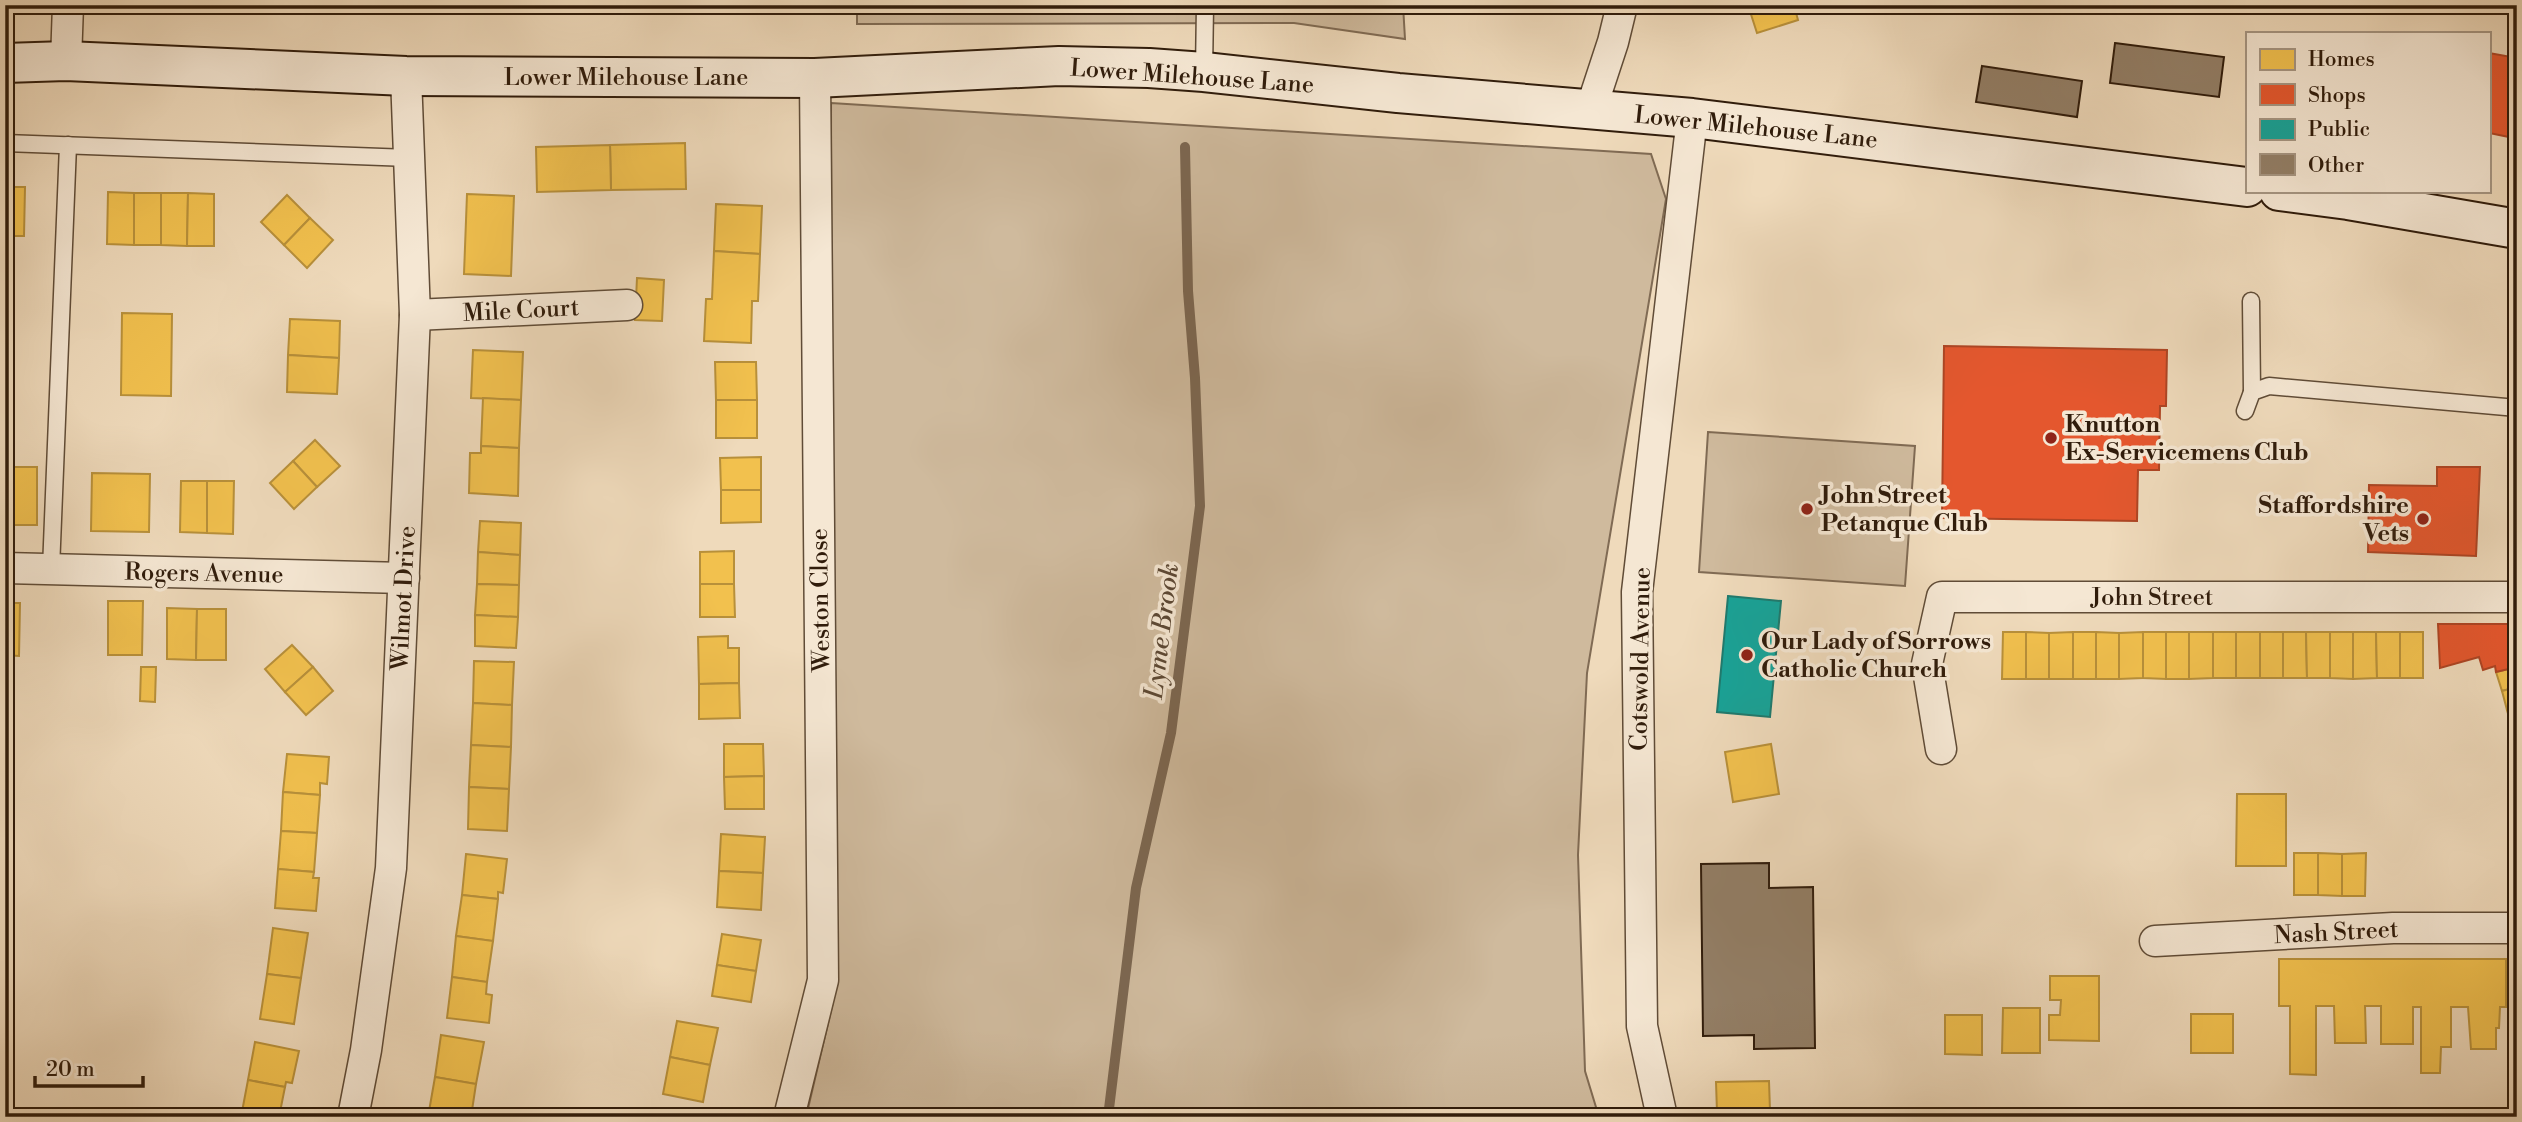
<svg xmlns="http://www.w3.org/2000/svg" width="2522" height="1122" font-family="'Libre Bodoni',serif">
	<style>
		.green { fill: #cfba9d; stroke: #806b54; stroke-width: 2 }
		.homes { fill: #f2c14e; stroke: #b8903a; stroke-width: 2 }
		.shops { fill: #e4572e; stroke: #ae4524; stroke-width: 2 }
		.public { fill: #17a398; stroke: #1e7a6e; stroke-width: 2 }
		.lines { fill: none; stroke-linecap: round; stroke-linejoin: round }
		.stream { stroke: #7c6751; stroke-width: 10 }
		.building { fill: #937f67; stroke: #301c0b; stroke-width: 2 }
		.service-casing { stroke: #604c37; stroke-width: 19 }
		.minor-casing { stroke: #604c37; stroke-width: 33 }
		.secondary-casing { stroke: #301c0b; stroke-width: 42 }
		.service { stroke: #f5e7d3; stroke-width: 16 }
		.minor { stroke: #f5e7d3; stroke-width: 30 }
		.secondary { stroke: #f5e7d3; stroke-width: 38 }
		.poi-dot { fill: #8f2418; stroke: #f5e7d3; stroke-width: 2.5 }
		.labels { text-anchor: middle; stroke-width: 7; stroke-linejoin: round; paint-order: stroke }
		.street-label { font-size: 24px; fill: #301c0b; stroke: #f5e7d3 }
		.poi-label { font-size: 24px; font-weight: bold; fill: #301c0b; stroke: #f5e7d3; text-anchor: start }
		.water-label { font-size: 26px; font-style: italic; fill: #5c4834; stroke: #f5e7d3 }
	</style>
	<rect width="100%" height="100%" fill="#efdabb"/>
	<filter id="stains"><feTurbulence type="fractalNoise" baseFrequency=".00286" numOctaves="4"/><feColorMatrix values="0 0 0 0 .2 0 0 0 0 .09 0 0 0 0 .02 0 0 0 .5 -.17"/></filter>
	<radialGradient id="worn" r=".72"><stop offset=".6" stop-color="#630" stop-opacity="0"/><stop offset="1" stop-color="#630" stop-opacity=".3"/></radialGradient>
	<g class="green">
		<path d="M 857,5 L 1403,5 L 1405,39 L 1294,23 L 857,24 Z"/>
		<path d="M 831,103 L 1651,154 L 1666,199 L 1587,673 L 1578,855 L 1585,1071 L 1599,1117 L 806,1117 L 833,1002 Z"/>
		<path d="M 1708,432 L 1915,446 L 1905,586 L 1699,572 Z"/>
	</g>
	<g class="homes">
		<path d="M 1748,5 L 1794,5 L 1798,20 L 1757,33 Z"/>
		<path d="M 685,143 L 686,189 L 611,190 L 610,145 Z"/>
		<path d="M 610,145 L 611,190 L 537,192 L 536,147 Z"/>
		<path d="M 5,187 L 25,187 L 24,236 L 5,236 Z"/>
		<path d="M 108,192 L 134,193 L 134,245 L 107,244 Z"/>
		<rect x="134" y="193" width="27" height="52"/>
		<path d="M 161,193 L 188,193 L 187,246 L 161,245 Z"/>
		<path d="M 188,193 L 214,194 L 214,246 L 187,246 Z"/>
		<path d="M 467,194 L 514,196 L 511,276 L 464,274 Z"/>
		<path d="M 287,195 L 310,218 L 284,245 L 261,222 Z"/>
		<path d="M 716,204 L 762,206 L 760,254 L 714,251 Z"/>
		<path d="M 310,218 L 333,240 L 307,268 L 284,245 Z"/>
		<path d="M 714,251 L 760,254 L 758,301 L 752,301 L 751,343 L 704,341 L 706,299 L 712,299 Z"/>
		<path d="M 637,278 L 664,280 L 662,321 L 635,320 Z"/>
		<path d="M 5,309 L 8,309 L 7,389 L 5,389 Z"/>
		<path d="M 122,313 L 172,314 L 171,396 L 121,395 Z"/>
		<path d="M 290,319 L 340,321 L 339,358 L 288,355 Z"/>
		<path d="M 473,350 L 523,352 L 521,400 L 471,398 Z"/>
		<path d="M 288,355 L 339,358 L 337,394 L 287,392 Z"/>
		<path d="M 715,362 L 756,362 L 757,400 L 716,400 Z"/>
		<path d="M 483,398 L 521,400 L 519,448 L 481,446 Z"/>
		<rect x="716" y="400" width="41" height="38"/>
		<path d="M 315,440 L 340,466 L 317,487 L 293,461 Z"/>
		<path d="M 481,446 L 519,448 L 518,496 L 469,493 L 470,453 L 481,453 Z"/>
		<path d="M 761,457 L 761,490 L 721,490 L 720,458 Z"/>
		<path d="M 293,461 L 317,487 L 294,509 L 270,483 Z"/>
		<path d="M 5,467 L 7,467 L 6,525 L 5,525 Z"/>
		<path d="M 7,467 L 37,467 L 37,525 L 6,525 Z"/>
		<path d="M 92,473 L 150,474 L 149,532 L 91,531 Z"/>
		<path d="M 181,481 L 207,481 L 207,533 L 180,532 Z"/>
		<path d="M 207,481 L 234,481 L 233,534 L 207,533 Z"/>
		<path d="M 721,490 L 761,490 L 761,522 L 721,523 Z"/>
		<path d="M 480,521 L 521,523 L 520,555 L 478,552 Z"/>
		<path d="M 734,551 L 734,584 L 700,584 L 700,552 Z"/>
		<path d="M 478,552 L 520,555 L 519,585 L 477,584 Z"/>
		<path d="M 477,584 L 519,585 L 518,617 L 475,615 Z"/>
		<path d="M 700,584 L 734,584 L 735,617 L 700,617 Z"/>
		<path d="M 108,601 L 143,601 L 142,655 L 108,655 Z"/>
		<path d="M 5,603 L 20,603 L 19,656 L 5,655 Z"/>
		<path d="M 167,608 L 197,609 L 196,660 L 167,659 Z"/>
		<path d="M 197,609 L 226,609 L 226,660 L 196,660 Z"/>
		<path d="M 475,615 L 518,617 L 516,648 L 475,646 Z"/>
		<path d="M 2003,632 L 2026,632 L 2026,679 L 2002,679 Z"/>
		<path d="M 2026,632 L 2049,633 L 2049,679 L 2026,679 Z"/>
		<rect x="2073" y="632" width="23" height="47"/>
		<path d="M 2073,632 L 2073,679 L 2049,679 L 2049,633 Z"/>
		<path d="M 2096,632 L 2119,633 L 2119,679 L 2096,679 Z"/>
		<path d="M 2143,632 L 2166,632 L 2166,679 L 2143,678 Z"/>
		<path d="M 2143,632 L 2143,678 L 2119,679 L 2119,633 Z"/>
		<rect x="2166" y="632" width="23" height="47"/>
		<path d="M 2189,632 L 2213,632 L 2213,678 L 2189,679 Z"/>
		<rect x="2213" y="632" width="23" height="46"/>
		<rect x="2236" y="632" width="24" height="46"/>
		<rect x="2260" y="632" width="23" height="46"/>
		<path d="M 2283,632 L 2306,632 L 2307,678 L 2283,678 Z"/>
		<path d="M 2306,632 L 2330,632 L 2330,678 L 2307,678 Z"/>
		<path d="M 2330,632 L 2353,632 L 2353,679 L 2330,678 Z"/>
		<path d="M 2353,632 L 2376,632 L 2377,678 L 2353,679 Z"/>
		<path d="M 2376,632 L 2400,632 L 2400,678 L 2377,678 Z"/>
		<rect x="2400" y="632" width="23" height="46"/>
		<path d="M 728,636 L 728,648 L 739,648 L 739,683 L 699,684 L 698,637 Z"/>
		<path d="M 292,645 L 313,667 L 285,692 L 265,669 Z"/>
		<path d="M 474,661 L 514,662 L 512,705 L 473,703 Z"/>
		<path d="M 141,667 L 156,667 L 155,702 L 140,701 Z"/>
		<path d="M 313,667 L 333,691 L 306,715 L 285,692 Z"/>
		<path d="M 2517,667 L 2517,687 L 2502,691 L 2496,672 Z"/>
		<path d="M 739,683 L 740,718 L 699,719 L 699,684 Z"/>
		<path d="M 2517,687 L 2517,707 L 2507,710 L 2502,691 Z"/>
		<path d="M 473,703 L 512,705 L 511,747 L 471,745 Z"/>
		<path d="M 2517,707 L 2517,728 L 2512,729 L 2507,710 Z"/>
		<path d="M 724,744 L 763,744 L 764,776 L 724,777 Z"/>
		<path d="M 1771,744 L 1779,794 L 1733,802 L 1725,752 Z"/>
		<path d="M 471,745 L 511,747 L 509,789 L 469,787 Z"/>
		<path d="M 287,754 L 329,757 L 327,784 L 320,783 L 320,795 L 283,792 Z"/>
		<path d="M 764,776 L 764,809 L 725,809 L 724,777 Z"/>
		<path d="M 469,787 L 509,789 L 507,831 L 468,829 Z"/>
		<path d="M 283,792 L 320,795 L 317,833 L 281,831 Z"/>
		<path d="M 2237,794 L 2286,794 L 2286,866 L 2236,866 Z"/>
		<path d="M 281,831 L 317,833 L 314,872 L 278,869 Z"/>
		<path d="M 721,834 L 765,837 L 763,873 L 719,871 Z"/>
		<rect x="2294" y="853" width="24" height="42"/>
		<path d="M 2318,853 L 2342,854 L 2342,896 L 2318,895 Z"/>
		<path d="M 2366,853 L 2365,896 L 2342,896 L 2342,854 Z"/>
		<path d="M 466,854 L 507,859 L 503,893 L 498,892 L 498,899 L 462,895 Z"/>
		<path d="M 278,869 L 314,872 L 313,878 L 319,878 L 316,911 L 275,908 Z"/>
		<path d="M 719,871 L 763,873 L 761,910 L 717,907 Z"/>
		<path d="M 462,895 L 498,899 L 493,941 L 456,936 Z"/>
		<path d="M 273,928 L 308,933 L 301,978 L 267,974 Z"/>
		<path d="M 722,934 L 761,940 L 756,971 L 717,965 Z"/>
		<path d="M 456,936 L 493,941 L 487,982 L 452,977 Z"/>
		<path d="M 2279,959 L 2506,959 L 2506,1007 L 2500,1007 L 2499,1028 L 2496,1028 L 2496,1049 L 2471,1049 L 2468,1007 L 2451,1007 L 2451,1047 L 2441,1047 L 2440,1073 L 2421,1073 L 2421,1007 L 2413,1007 L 2413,1044 L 2381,1044 L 2381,1006 L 2365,1006 L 2366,1043 L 2335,1043 L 2334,1006 L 2316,1006 L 2316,1075 L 2290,1074 L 2290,1006 L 2279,1006 Z"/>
		<path d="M 717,965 L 756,971 L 751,1002 L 712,996 Z"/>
		<path d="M 267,974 L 301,978 L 294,1024 L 260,1019 Z"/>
		<path d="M 2050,976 L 2099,976 L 2099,1041 L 2049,1040 L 2049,1015 L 2060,1015 L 2061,1000 L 2050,1000 Z"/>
		<path d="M 452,977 L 487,982 L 486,994 L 492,995 L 489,1023 L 447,1018 Z"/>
		<path d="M 2003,1008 L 2040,1008 L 2040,1053 L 2002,1053 Z"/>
		<rect x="2191" y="1014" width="42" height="39"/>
		<path d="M 1945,1015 L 1982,1015 L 1982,1055 L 1945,1054 Z"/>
		<path d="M 677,1021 L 718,1028 L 710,1065 L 670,1057 Z"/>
		<path d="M 441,1035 L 484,1042 L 476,1084 L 435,1077 Z"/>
		<path d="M 255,1042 L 299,1051 L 292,1083 L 286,1082 L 285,1087 L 248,1080 Z"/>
		<path d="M 670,1057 L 710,1065 L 703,1102 L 663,1094 Z"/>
		<path d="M 435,1077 L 476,1084 L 471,1117 L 428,1117 Z"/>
		<path d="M 248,1080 L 285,1087 L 279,1117 L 241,1117 Z"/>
		<path d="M 1769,1081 L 1770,1111 L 1717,1112 L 1716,1082 Z"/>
		<rect x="1724" y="1112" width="53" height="5"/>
	</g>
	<g class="shops">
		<path d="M 2489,53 L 2517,58 L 2517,94 L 2509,137 L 2489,133 Z"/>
		<path d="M 1944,346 L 2167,350 L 2166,406 L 2160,406 L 2159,470 L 2138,470 L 2137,521 L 1942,518 Z"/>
		<path d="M 2437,467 L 2480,467 L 2476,556 L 2368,552 L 2369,485 L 2437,486 Z"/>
		<path d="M 2438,624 L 2517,624 L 2517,667 L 2496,672 L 2495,666 L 2483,670 L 2479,657 L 2440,668 Z"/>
	</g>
	<path class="public" d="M 1728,596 L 1781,601 L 1770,717 L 1717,712 Z"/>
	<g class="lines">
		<path class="stream" d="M 1108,1117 L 1136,888 L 1171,733 L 1200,506 L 1195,378 L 1188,291 L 1185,147"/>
	</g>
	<g class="building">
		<path d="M 2115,43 L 2224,57 L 2219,97 L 2110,83 Z"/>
		<path d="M 1982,66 L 2082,81 L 2077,117 L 1976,102 Z"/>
		<path d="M 1769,863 L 1769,888 L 1813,887 L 1815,1048 L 1754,1049 L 1754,1035 L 1703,1036 L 1701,864 Z"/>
	</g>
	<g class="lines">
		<defs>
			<g id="service">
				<path d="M 1204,72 L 1205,5"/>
				<path d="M 5,143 L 409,158"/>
				<path d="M 2251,301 L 2252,392"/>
				<path d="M 2245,411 L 2252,392 L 2269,386 L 2517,408"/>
				<path d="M 51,569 L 68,145"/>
			</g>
			<g id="minor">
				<path d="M 66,61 L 68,5"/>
				<path d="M 1591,109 L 1613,42 L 1622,5"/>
				<path d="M 415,315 L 627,305"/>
				<path d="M 5,568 L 404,578"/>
				<path d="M 1941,749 L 1927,664 L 1942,597 L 2517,597"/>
				<path d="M 2155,941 L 2393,928 L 2517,928"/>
				<path d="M 353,1117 L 366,1050 L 391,868 L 415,315 L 406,76"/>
				<path d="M 789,1117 L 823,980 L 815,78"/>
				<path d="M 1662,1117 L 1642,1026 L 1637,592 L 1692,118"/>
			</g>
			<g id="secondary">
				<path d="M 5,63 L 66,61 L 406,76 L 815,78 L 1059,66 L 1149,68 L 1204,72 L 1398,93 L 1692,118 L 2247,187"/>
				<path d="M 2279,191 L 2348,200 L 2517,229"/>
			</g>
		</defs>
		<use href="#service" class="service-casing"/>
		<use href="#minor" class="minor-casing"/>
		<use href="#secondary" class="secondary-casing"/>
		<use href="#service" class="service"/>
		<use href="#minor" class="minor"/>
		<use href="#secondary" class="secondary"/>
	</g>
	<g class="poi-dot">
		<circle cx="2051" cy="438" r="7"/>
		<circle cx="1807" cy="509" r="7"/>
		<circle cx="2423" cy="519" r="7"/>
		<circle cx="1747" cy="655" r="7"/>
	</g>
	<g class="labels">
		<g class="street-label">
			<text transform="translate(1192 76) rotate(4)" y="8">Lower Milehouse Lane</text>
			<text x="626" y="85">Lower Milehouse Lane</text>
			<text transform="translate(1756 127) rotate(6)" y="8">Lower Milehouse Lane</text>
			<text transform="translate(521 310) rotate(-3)" y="8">Mile Court</text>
			<text transform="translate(204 573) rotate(1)" y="8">Rogers Avenue</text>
			<text x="2152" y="605">John Street</text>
			<text transform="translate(403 598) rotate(-87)" y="8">Wilmot Drive</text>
			<text transform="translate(820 600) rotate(-91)" y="8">Weston Close</text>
			<text transform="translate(1640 659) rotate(-89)" y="8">Cotswold Avenue</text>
			<text transform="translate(2336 932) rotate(-3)" y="8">Nash Street</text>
		</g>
		<g class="poi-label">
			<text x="2065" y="432">Knutton<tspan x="2065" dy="28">Ex-Servicemens Club</tspan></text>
			<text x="1821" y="503">John Street<tspan x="1821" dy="28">Petanque Club</tspan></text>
			<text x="2409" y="513" text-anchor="end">Staffordshire<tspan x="2409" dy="28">Vets</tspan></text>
			<text x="1761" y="649">Our Lady of Sorrows<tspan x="1761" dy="28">Catholic Church</tspan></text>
		</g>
		<g class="water-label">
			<text transform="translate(1161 631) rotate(-83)" y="9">Lyme Brook</text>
		</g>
	</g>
	<rect width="2522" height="1122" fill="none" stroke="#efdabb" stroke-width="28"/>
	<rect x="7" y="7" width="2508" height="1108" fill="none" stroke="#301c0b" stroke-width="3.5"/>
	<rect x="14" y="14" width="2494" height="1094" fill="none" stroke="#301c0b" stroke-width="2"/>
	<rect x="2246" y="32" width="245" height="161" fill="#f5e7d3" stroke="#a69683" stroke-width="2"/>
	<rect x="2260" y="49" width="35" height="21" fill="#f2c14e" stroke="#a69683" stroke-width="2"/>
	<text x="2308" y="66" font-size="21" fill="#301c0b">Homes</text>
	<rect x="2260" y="84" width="35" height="21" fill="#e4572e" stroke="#a69683" stroke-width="2"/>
	<text x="2308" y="102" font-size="21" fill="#301c0b">Shops</text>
	<rect x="2260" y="119" width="35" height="21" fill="#17a398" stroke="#a69683" stroke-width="2"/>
	<text x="2308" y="136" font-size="21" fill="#301c0b">Public</text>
	<rect x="2260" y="154" width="35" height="21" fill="#937f67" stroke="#a69683" stroke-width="2"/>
	<text x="2308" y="172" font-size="21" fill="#301c0b">Other</text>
	<path d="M35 1076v10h108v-10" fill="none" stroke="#301c0b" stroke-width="3.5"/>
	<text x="46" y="1076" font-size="21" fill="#301c0b" stroke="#f5e7d3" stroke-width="5" paint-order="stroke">20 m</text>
	<rect width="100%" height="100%" filter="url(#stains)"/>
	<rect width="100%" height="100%" fill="url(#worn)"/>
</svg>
